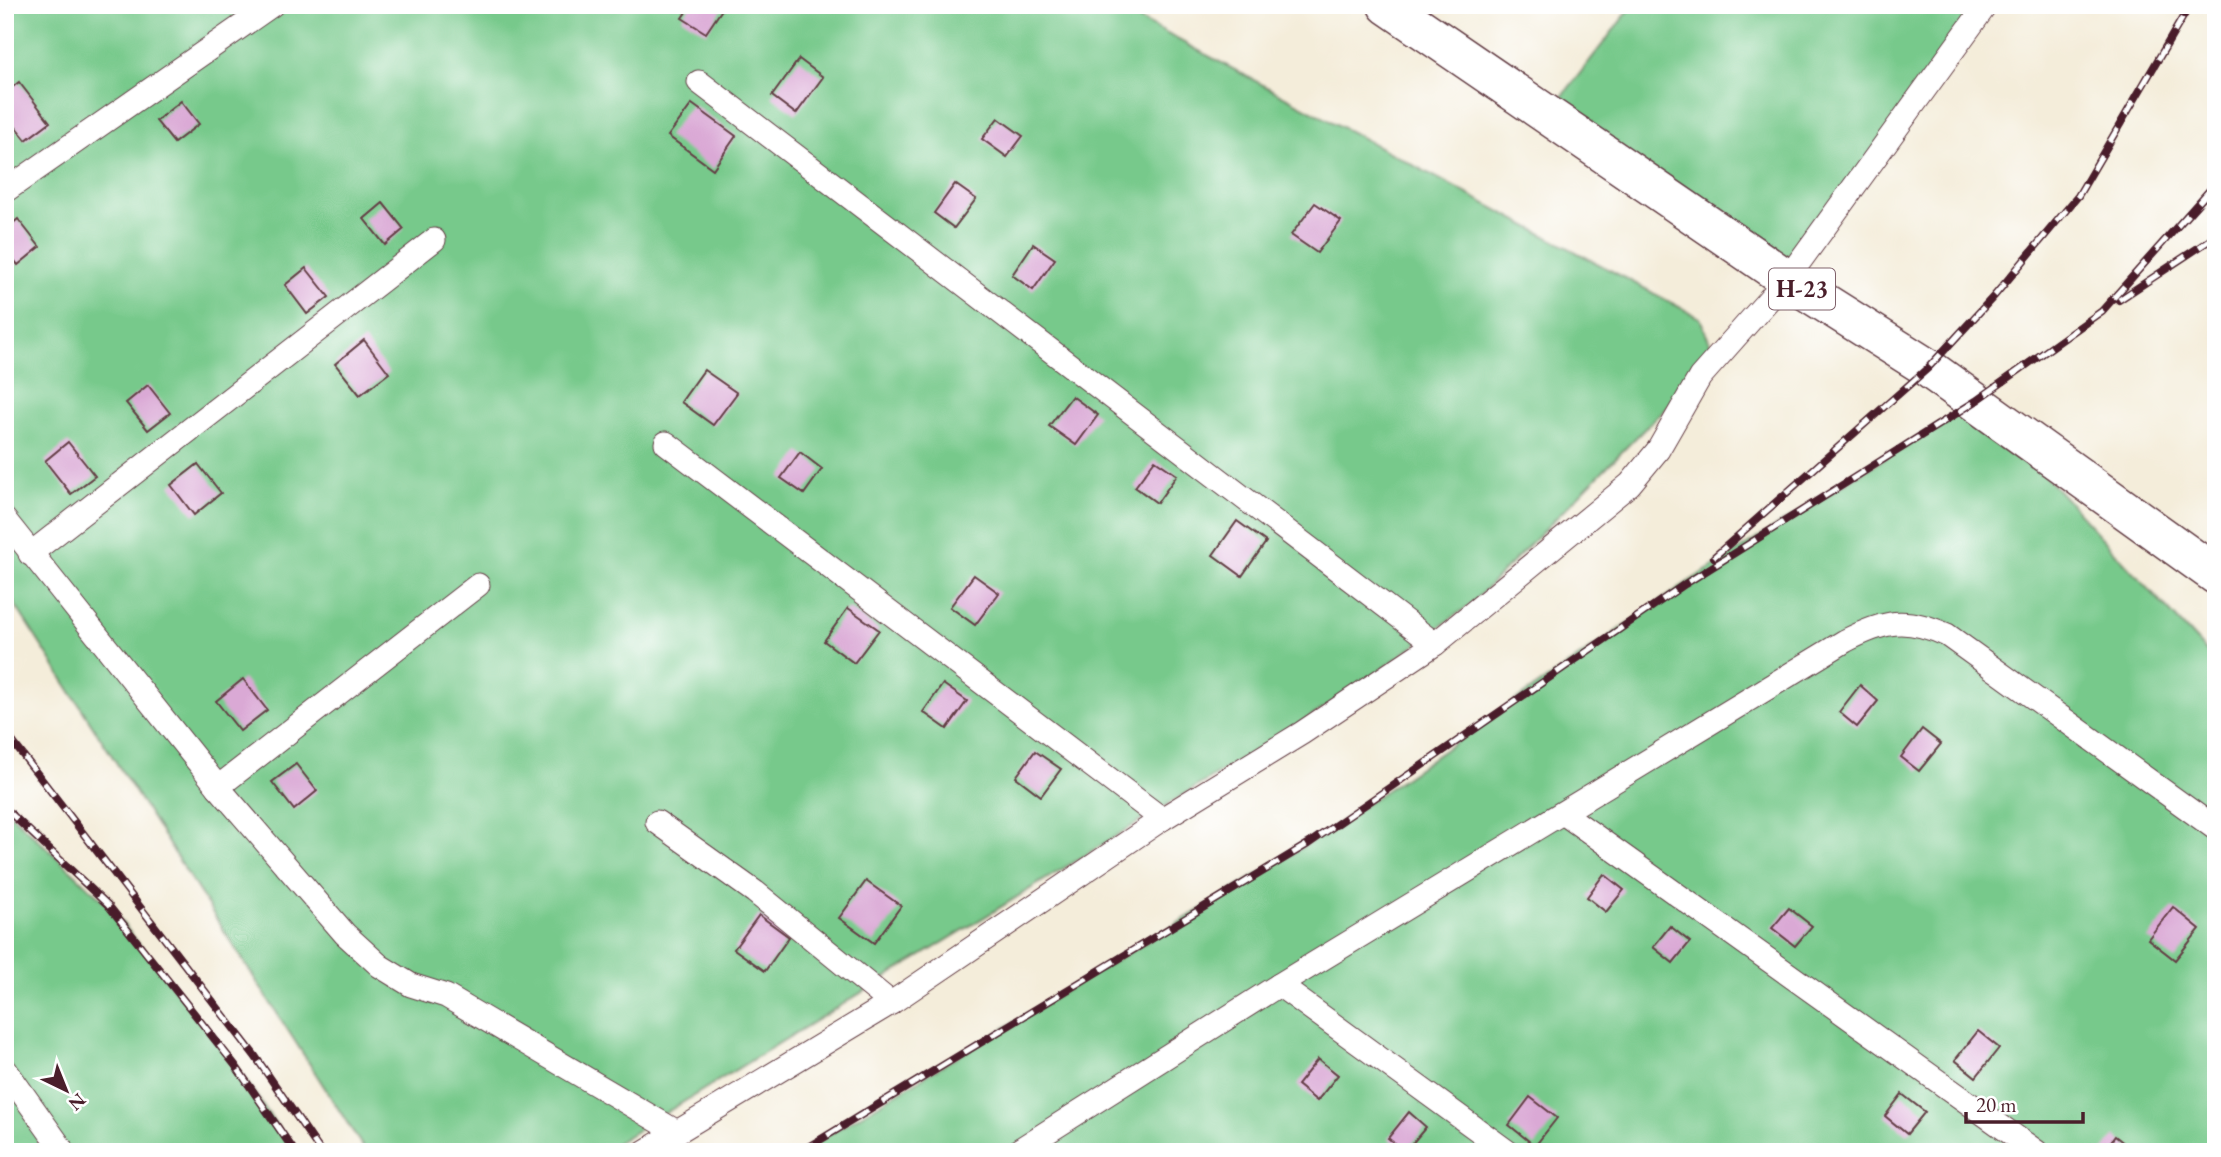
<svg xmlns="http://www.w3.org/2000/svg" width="2221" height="1157" font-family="'EB Garamond',serif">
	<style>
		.green { fill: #77c98b; stroke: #60745b; stroke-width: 2 }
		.building { fill: #daa9d5 }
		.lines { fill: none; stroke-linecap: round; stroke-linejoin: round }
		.lane-casing { stroke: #643e45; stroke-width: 25 }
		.primary-casing { stroke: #643e45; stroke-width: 41 }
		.lane { stroke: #fff; stroke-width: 23 }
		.primary { stroke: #fff; stroke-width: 38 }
		.rail-casing { stroke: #4a1f2b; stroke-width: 8 }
		.rail { stroke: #fff; stroke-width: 5; stroke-dasharray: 16; stroke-linecap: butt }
		.labels { text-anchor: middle; stroke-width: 5; stroke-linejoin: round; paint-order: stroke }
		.shield { fill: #fff; stroke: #80626b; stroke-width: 2 }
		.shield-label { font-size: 24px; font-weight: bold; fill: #4a1f2b }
	</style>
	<rect width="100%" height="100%" fill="#fff"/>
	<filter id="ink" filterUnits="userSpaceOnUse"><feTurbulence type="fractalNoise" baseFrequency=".0143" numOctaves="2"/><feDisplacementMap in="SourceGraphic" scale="14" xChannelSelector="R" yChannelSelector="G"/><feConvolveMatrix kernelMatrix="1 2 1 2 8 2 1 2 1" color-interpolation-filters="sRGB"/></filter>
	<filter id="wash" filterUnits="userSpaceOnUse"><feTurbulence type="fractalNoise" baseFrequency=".00686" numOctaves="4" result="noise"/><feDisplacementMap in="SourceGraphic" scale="28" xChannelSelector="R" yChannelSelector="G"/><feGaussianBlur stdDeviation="1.57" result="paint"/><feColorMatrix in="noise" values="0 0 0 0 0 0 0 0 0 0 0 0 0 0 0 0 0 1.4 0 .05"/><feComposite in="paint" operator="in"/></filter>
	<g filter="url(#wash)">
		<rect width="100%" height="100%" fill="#f4edda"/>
		<g class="green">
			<path d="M 5,5 L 1113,5 L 1700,318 L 1711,345 L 1678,395 L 1471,604 L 1349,693 L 602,1152 L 366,1152 L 5,589 Z"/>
			<path d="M 1633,5 L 1986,5 L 1787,279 L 1547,116 Z"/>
			<path d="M 1976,401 L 2216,662 L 2216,1152 L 800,1152 L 1308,844 L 1685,584 Z"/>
			<path d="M 5,809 L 108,905 L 235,1065 L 295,1152 L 5,1152 Z"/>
		</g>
		<g id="blocks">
			<g class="building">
				<path d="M 691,5 L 725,5 L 706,33 L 682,18 Z"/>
				<path d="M 799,59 L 823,77 L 796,114 L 772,96 Z"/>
				<path d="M 19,82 L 50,122 L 26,140 L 5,114 L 5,93 Z"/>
				<path d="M 181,101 L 199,124 L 174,143 L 156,121 Z"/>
				<path d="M 692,104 L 736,136 L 713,169 L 668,136 Z"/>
				<path d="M 998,118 L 1023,136 L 1007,157 L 982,139 Z"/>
				<path d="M 955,184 L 976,199 L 954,228 L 934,213 Z"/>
				<path d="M 383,203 L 404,229 L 385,245 L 364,219 Z"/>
				<path d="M 1315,203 L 1341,221 L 1317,253 L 1291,235 Z"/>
				<path d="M 18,219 L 40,247 L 18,265 L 5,249 L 5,230 Z"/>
				<path d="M 1033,244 L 1055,259 L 1033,290 L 1012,275 Z"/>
				<path d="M 306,268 L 329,297 L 307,314 L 285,285 Z"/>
				<path d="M 364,340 L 389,373 L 360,395 L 335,364 Z"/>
				<path d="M 704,370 L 737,393 L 713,425 L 681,402 Z"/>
				<path d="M 148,385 L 170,413 L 148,430 L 126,403 Z"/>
				<path d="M 1072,396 L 1098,415 L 1076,445 L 1049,426 Z"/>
				<path d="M 68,442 L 95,476 L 71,494 L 45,461 Z"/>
				<path d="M 800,452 L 822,469 L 804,494 L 781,478 Z"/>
				<path d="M 1155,460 L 1177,475 L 1157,503 L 1135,487 Z"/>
				<path d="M 198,464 L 221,493 L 194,515 L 171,485 Z"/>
				<path d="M 1237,521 L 1266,542 L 1242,576 L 1213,555 Z"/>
				<path d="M 974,575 L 999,593 L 975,625 L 950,607 Z"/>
				<path d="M 848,608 L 879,630 L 854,663 L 824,641 Z"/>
				<path d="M 243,679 L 267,710 L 240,731 L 216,701 Z"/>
				<path d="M 943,684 L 967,701 L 947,729 L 923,712 Z"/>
				<path d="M 1860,685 L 1878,701 L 1857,727 L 1839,712 Z"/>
				<path d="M 1922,729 L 1941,744 L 1919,771 L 1901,757 Z"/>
				<path d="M 1035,751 L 1061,769 L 1041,796 L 1016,777 Z"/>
				<path d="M 296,764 L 317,791 L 294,810 L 272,782 Z"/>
				<path d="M 1604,874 L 1624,890 L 1606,912 L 1587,897 Z"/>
				<path d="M 866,881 L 901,906 L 874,943 L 839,918 Z"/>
				<path d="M 2173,907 L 2200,929 L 2175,960 L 2148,939 Z"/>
				<path d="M 1789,908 L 1812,926 L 1795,946 L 1772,928 Z"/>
				<path d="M 759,915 L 789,937 L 765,971 L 734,949 Z"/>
				<path d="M 1670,926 L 1690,942 L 1673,963 L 1653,947 Z"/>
				<path d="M 1978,1031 L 1999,1048 L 1976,1077 L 1955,1060 Z"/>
				<path d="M 1318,1059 L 1338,1075 L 1317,1101 L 1297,1085 Z"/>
				<path d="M 1902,1094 L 1925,1112 L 1907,1134 L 1885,1116 Z"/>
				<path d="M 1530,1097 L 1557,1118 L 1535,1146 L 1509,1125 Z"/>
				<path d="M 1409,1112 L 1426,1127 L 1405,1152 L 1388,1138 Z"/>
				<path d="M 2115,1136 L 2135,1152 L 2103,1152 Z"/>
			</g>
		</g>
	</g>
	<g filter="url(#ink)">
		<use href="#blocks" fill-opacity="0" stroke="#643e45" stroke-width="2"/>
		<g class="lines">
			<defs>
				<g id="lane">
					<path d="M 699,82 L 1435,644"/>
					<path d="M 5,191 L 272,5"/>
					<path d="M 666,443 L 1162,819"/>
					<path d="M 5,520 L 218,787 L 345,934 L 380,966 L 411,985 L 446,996 L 677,1132"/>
					<path d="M 30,554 L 434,240"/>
					<path d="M 218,787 L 478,585"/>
					<path d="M 1563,813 L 2037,1152"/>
					<path d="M 657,822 L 755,892 L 891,1003"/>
					<path d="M 1279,985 L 1508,1152"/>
					<path d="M 5,1069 L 64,1152"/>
					<path d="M 644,1152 L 891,1003 L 1162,819 L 1302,733 L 1435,644 L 1630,484 L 1658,450 L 1700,377 L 1787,279 L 1986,5"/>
					<path d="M 1016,1152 L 1279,985 L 1845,641 C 1884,621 1905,616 1947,635 L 2216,829"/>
				</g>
				<path id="primary" d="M 1387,5 L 1787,279 L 1928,368 L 2216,575"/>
			</defs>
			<use href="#lane" class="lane-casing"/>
			<use href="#primary" class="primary-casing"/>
			<use href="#lane" class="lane"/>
			<use href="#primary" class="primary"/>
			<defs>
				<g id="rail">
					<path d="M 2119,300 L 2216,236"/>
					<path d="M 1714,557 L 1928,368 L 1995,295 L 2078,196 L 2190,5"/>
					<path d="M 5,732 L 255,1056 L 321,1152"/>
					<path d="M 5,808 L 108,905 L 235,1065 L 295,1152"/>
					<path d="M 800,1152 L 1308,844 L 1685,584 L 1976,401 L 2102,311 L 2216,183"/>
				</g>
			</defs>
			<use href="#rail" class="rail-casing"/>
			<use href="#rail" class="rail"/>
		</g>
	</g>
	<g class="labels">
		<rect class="shield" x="1769" y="268.5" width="66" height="41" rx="5"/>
		<g class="shield-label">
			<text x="1802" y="297">Н-23</text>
		</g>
	</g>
	<rect width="2221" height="1157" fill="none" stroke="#fff" stroke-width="28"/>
	<g transform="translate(66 1090) rotate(137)" stroke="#ffffff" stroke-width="5" paint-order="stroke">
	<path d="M0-5L12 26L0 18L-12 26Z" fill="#4a1f2b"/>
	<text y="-10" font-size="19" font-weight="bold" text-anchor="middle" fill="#4a1f2b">N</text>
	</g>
	<path d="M1966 1112v10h117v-10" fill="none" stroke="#4a1f2b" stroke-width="3.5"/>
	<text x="1976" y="1112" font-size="21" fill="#4a1f2b" stroke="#ffffff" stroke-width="5" paint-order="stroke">20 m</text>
</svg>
